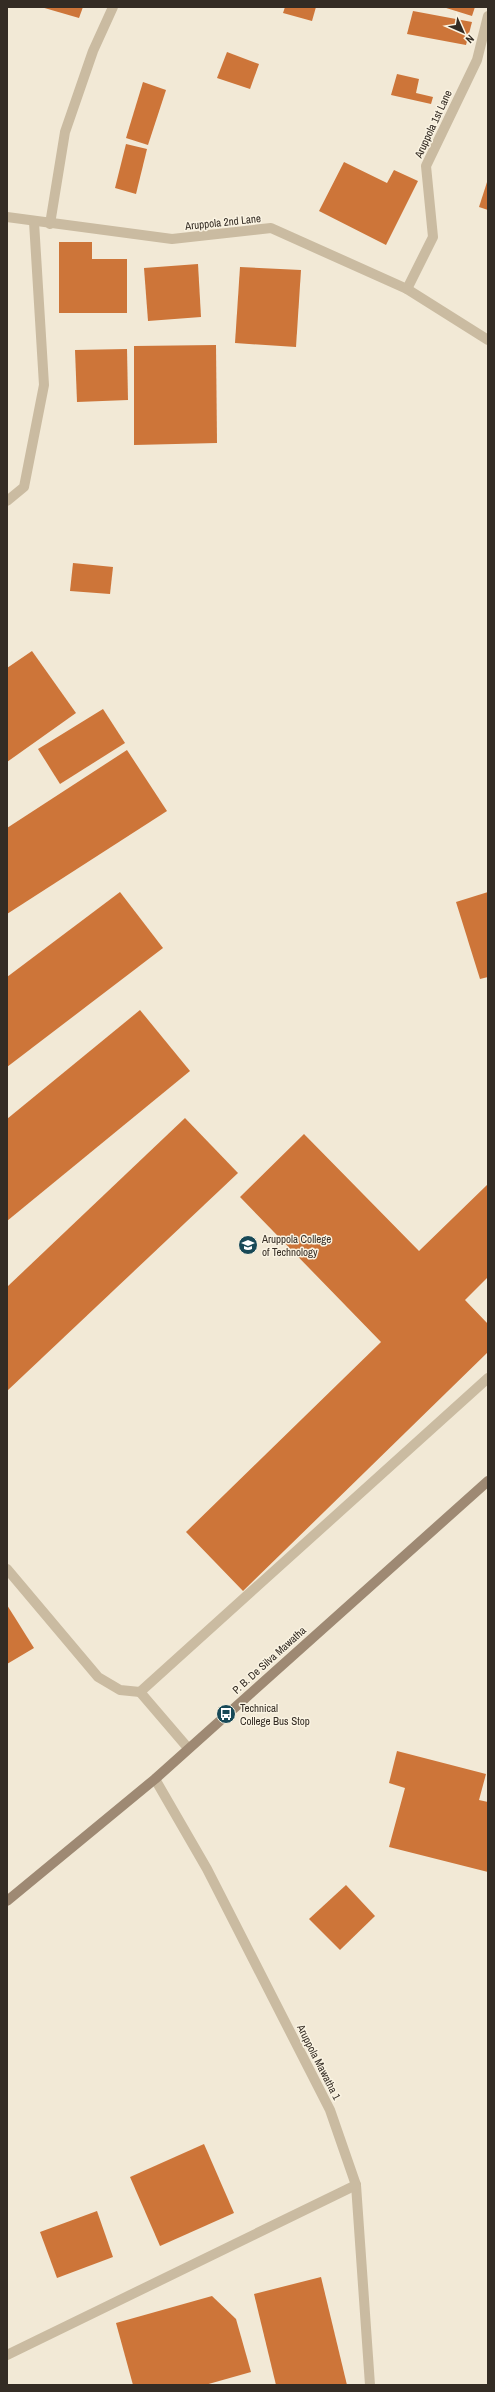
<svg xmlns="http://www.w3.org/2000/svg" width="495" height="2392" font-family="'Archivo Narrow',sans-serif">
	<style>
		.building { fill: #cd7539 }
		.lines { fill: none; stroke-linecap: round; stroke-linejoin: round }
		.lane { stroke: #cabba1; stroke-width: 10 }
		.street { stroke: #cabba1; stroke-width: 10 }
		.secondary { stroke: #9e8973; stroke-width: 10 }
		.labels { text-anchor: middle; stroke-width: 3; stroke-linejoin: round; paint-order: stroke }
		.street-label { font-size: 11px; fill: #342c24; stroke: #faf3e2 }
		.poi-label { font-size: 11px; fill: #342c24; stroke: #faf3e2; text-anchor: start }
	</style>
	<rect width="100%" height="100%" fill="#f2e9d6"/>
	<g class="building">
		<path d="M 41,7 L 83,7 L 79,18 Z"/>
		<path d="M 285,7 L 316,7 L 312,21 L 283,13 Z"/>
		<path d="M 443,7 L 475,7 L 472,16 Z"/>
		<path d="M 413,11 L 472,22 L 466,45 L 407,34 Z"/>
		<path d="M 227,52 L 259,64 L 250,89 L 217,78 Z"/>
		<path d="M 397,74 L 419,79 L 416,93 L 433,97 L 431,104 L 391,95 Z"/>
		<path d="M 143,82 L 166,90 L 148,145 L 126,138 Z"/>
		<path d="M 126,144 L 147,149 L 136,194 L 115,188 Z"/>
		<path d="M 344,162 L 387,183 L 394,170 L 418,181 L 386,245 L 319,211 Z"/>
		<path d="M 488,179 L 488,210 L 479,207 Z"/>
		<path d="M 59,242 L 92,242 L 92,259 L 127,259 L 127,313 L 59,313 Z"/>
		<path d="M 198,264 L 201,317 L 148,321 L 144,268 Z"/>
		<path d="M 240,267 L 301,270 L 296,347 L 235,343 Z"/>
		<path d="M 216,345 L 217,443 L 134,445 L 134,346 Z"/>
		<path d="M 127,349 L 128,400 L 77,402 L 75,350 Z"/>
		<path d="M 73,563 L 113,567 L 110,594 L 70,591 Z"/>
		<path d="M 32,651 L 76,713 L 7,762 L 7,668 Z"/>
		<path d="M 103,709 L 125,743 L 60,784 L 38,749 Z"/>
		<path d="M 127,750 L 167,811 L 7,914 L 7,828 Z"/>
		<path d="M 120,892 L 163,948 L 7,1067 L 7,977 Z"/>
		<path d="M 488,892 L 488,977 L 480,979 L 456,902 Z"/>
		<path d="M 140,1010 L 190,1071 L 7,1221 L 7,1119 Z"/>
		<path d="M 185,1118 L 238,1173 L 7,1391 L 7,1287 Z"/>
		<path d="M 304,1134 L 419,1251 L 488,1184 L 488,1277 L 465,1300 L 488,1324 L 488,1352 L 243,1591 L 186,1532 L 381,1342 L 240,1197 Z"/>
		<path d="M 7,1605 L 34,1648 L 7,1664 Z"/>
		<path d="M 397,1751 L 486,1774 L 479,1800 L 488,1802 L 488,1872 L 389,1847 L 405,1788 L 389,1783 Z"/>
		<path d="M 346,1885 L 375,1916 L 340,1950 L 309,1919 Z"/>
		<path d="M 204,2144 L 234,2213 L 160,2246 L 130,2177 Z"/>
		<path d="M 97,2211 L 113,2257 L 57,2278 L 40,2232 Z"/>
		<path d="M 321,2277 L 347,2385 L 276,2385 L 254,2294 Z"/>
		<path d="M 212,2296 L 236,2319 L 251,2372 L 205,2385 L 133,2385 L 116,2323 Z"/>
	</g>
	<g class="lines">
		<g class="lane">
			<path d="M 7,1569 L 98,1677 L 120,1690 L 140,1692"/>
			<path d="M 188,1748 L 140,1692 L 488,1378"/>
		</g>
		<g class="street">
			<path d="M 7,217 L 172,239 L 271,228 L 407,289 L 488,340"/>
			<path d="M 50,224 L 65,132 L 93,51 L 113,7"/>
			<path d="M 407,289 L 433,237 L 426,166 L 477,60 L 488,16"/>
			<path d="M 7,501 L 24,487 L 44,385 L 34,222"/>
			<path d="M 155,1779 L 207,1869 L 330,2110 L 356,2185 L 370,2385"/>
			<path d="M 7,2355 L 356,2185"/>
		</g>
		<path class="secondary" d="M 7,1901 L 155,1779 L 488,1481"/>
	</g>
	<defs>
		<symbol id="university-disc" viewBox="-11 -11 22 22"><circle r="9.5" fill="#184957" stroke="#faf3e2"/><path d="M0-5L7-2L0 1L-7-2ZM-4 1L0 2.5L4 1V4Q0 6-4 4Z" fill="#fff"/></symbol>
		<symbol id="bus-disc" viewBox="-11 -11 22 22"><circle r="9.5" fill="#184957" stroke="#faf3e2"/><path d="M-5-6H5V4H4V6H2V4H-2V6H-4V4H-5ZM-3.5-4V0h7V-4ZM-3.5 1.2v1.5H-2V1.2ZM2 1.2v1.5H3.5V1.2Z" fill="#fff"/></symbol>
	</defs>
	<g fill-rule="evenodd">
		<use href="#university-disc" x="237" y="1234" width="22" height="22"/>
		<use href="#bus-disc" x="215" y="1703" width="22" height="22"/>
	</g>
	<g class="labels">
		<g class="street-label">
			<text transform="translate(433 124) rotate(-65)" y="4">Aruppola 1st Lane</text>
			<text transform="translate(223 222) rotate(-6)" y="4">Aruppola 2nd Lane</text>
			<text transform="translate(269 1660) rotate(-42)" y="4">P. B. De Silva Mawatha</text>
			<text transform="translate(319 2062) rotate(63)" y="4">Aruppola Mawatha 1</text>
		</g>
		<g class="poi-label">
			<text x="262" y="1243">Aruppola College<tspan x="262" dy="13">of Technology</tspan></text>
			<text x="240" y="1712">Technical<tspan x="240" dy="13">College Bus Stop</tspan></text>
		</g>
	</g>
	<rect width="495" height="2392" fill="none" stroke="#342c24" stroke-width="16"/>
	<g transform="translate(463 32) rotate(135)" stroke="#faf3e2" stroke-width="3" paint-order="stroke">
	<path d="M0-3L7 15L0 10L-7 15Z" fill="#342c24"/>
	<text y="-6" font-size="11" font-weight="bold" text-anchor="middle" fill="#342c24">N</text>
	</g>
</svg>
